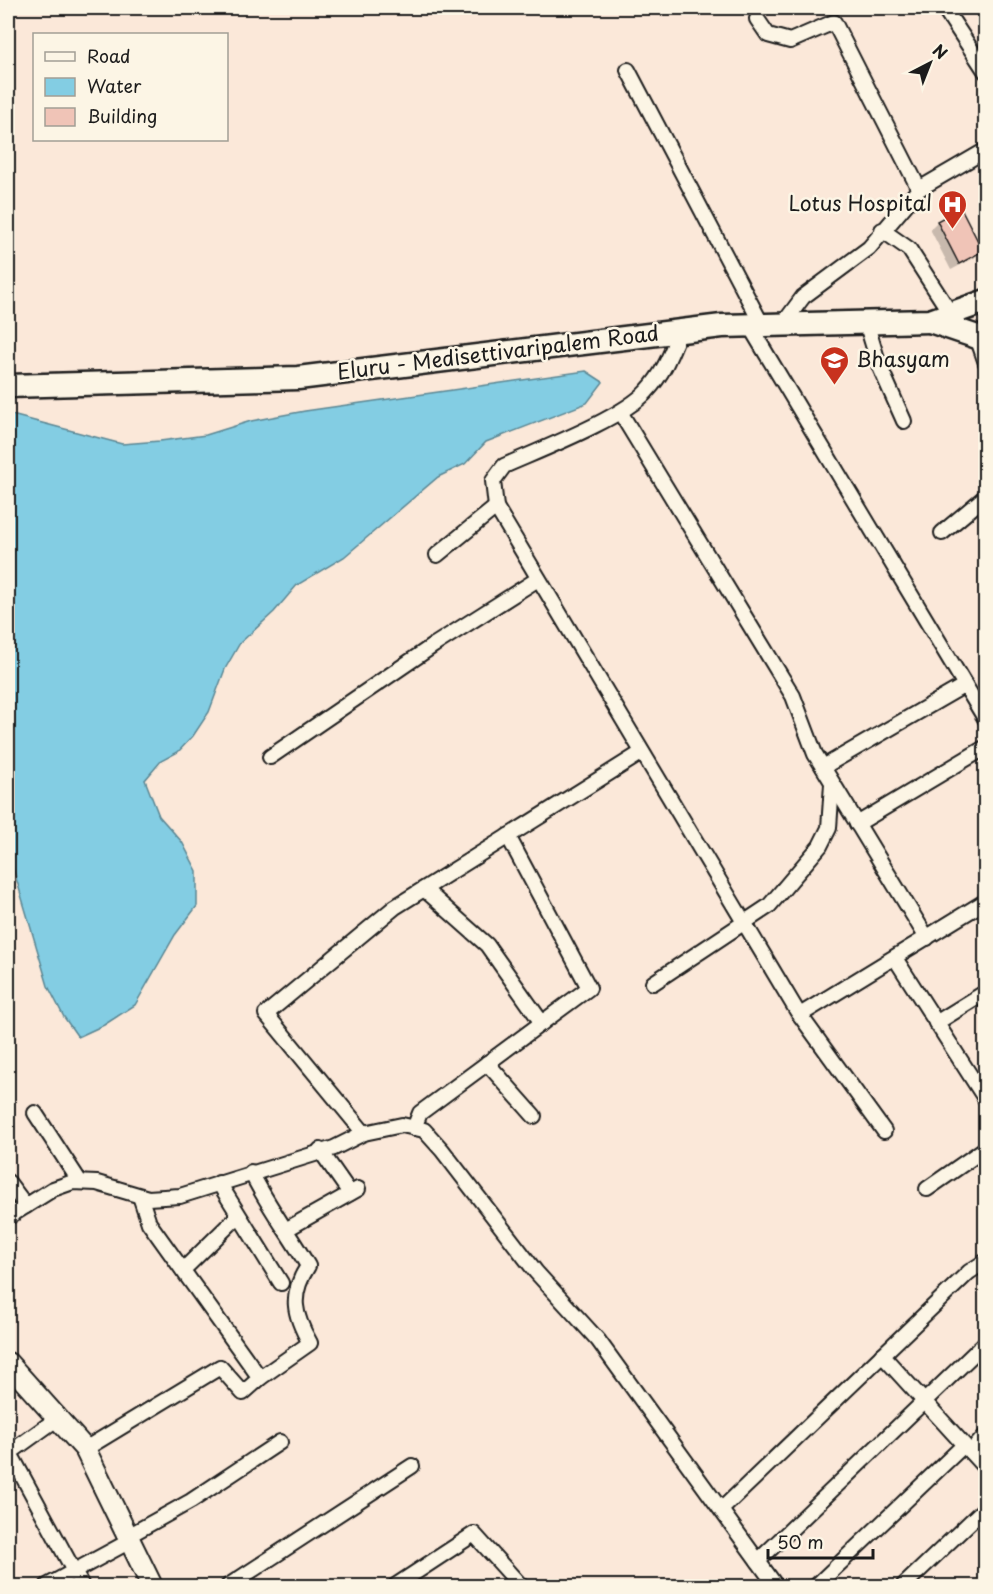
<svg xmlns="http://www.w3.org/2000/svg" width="993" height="1594" font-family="'Playpen Sans',sans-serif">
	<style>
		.water { fill: #83cde3; stroke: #5a8693; stroke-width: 1.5 }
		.shadow { fill: #0003 }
		.building { fill: #f0c4b7; stroke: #1c1c1c; stroke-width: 1.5 }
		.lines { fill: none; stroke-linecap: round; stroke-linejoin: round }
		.street-casing { stroke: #1c1c1c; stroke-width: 18 }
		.secondary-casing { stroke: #1c1c1c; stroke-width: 24 }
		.primary-casing { stroke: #1c1c1c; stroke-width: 27 }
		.street { stroke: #fcf5e5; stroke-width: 14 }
		.secondary { stroke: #fcf5e5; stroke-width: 20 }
		.primary { stroke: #fcf5e5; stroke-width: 22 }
		.labels { text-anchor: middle; stroke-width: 5; stroke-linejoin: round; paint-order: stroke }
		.poi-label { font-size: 21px; fill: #1c1c1c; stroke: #fcf5e5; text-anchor: end }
		.street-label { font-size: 21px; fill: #1c1c1c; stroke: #fcf5e5 }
	</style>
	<rect width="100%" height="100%" fill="#fbe8d9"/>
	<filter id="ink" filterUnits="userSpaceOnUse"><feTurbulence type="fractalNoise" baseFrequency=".0167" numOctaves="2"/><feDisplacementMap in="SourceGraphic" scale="12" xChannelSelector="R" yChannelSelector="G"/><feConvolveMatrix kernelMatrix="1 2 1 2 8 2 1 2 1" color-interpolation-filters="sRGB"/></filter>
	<g filter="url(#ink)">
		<path class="water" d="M 586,371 L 603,382 L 587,403 L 486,442 L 465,464 L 438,477 L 344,557 L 297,585 L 274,612 L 240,643 L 225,669 L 209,712 L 193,736 L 178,752 L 161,761 L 145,780 L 159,816 L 182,842 L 197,871 L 197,906 L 175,935 L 135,1005 L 104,1025 L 78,1037 L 64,1017 L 48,986 L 8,851 L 8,414 L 122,444 L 160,441 L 206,435 L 251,421 L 305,411 Z"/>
		<path class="shadow" d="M 960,210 L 981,251 L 974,258 L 951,270 L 930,229 L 937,222 Z"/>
		<path class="building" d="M 961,208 L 983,251 L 959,264 L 937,221 Z"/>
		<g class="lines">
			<defs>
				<g id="street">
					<path d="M 944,8 L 986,72"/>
					<path d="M 757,19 L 768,35 L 790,41 L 834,22 L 919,189"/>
					<path d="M 628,70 L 762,325"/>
					<path d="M 882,230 L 909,249 L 951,314"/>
					<path d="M 866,322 L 879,365 L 904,421"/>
					<path d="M 783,324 L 803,297 L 869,248 L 919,189 L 986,150"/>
					<path d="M 749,325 L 986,720"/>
					<path d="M 680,331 C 671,353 664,373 647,391 C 623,418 540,450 504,466 L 493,481 L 496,507 L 797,1011 L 884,1131"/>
					<path d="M 977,337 L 986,363"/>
					<path d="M 620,412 L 793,696 L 815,754 L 927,938"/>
					<path d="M 942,533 L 986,496"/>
					<path d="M 437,555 L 496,507"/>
					<path d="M 270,757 L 434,645 L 538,579"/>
					<path d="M 823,767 L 965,685"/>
					<path d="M 857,824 L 986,747"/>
					<path d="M 424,889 L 487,945 L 542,1023"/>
					<path d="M 895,958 L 986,1100"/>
					<path d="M 653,983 L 769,906 L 820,846 L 829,828 L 832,784"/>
					<path d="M 800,1015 L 986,901"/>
					<path d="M 936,1023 L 986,992"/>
					<path d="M 487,1063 L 534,1116"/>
					<path d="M 35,1113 L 80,1182"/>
					<path d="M 414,1128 L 420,1113 L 589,988 L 508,836"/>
					<path d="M 364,1133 L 266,1014 L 395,907 L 641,753"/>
					<path d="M 320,1150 L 350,1193"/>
					<path d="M 8,1182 L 26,1206"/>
					<path d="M 219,1183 L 281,1283"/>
					<path d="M 927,1189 L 986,1148"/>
					<path d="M 140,1196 L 149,1223 L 260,1378"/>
					<path d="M 8,1217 L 53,1189 L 73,1182 L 97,1183 L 148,1198 L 180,1196 L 334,1148 L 364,1133 L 402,1125 L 424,1130 L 442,1150 L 536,1272 L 598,1340 L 776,1586"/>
					<path d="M 287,1229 L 358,1189"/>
					<path d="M 183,1270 L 238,1216"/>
					<path d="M 882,1355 L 986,1469"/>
					<path d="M 85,1449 L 220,1367 L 243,1393 L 260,1378 L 310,1343 C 294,1315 289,1295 308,1266 C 290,1235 267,1205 251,1172"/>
					<path d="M 971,1452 L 986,1435"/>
					<path d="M 10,1453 L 82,1586"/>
					<path d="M 8,1454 L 58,1418"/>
					<path d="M 722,1509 L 969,1272 L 986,1261"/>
					<path d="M 128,1536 L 191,1501 L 280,1442"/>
					<path d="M 758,1561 L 986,1342"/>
					<path d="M 47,1586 L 130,1541"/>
					<path d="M 228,1586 L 412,1466"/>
					<path d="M 395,1586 L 474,1534 L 521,1586"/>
					<path d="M 816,1586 L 964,1445"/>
					<path d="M 903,1586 L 986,1507"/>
				</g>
				<path id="secondary" d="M 8,1363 L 85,1449 L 152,1586"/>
				<g id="primary">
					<path d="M 930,321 L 986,340"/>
					<path d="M 8,386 L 298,378 L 722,326 L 930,321 L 986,301"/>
				</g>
			</defs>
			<use href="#street" class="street-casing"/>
			<use href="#secondary" class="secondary-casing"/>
			<use href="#primary" class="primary-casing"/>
			<use href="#street" class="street"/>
			<use href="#secondary" class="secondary"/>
			<use href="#primary" class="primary"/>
		</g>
	</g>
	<defs>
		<symbol id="hospital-pin" viewBox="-11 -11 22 30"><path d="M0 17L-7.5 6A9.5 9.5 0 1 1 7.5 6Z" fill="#c8321e" stroke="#fcf5e5"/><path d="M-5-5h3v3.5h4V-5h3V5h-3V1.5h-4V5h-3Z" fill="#fff"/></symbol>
		<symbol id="school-pin" viewBox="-11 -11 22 30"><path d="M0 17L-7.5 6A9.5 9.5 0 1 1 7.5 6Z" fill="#c8321e" stroke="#fcf5e5"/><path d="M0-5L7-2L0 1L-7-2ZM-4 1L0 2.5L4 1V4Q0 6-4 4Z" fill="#fff"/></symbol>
	</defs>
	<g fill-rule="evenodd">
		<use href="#hospital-pin" x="936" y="188" width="33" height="45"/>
		<use href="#school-pin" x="818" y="344" width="33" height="45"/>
	</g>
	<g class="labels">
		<g class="poi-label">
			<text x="932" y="211">Lotus Hospital</text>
			<text x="856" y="367" text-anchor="start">Bhasyam</text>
		</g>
		<g class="street-label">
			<text transform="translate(498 353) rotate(-7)" y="7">Eluru - Medisettivaripalem Road</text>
		</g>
	</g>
	<rect width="993" height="1594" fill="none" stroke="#fcf5e5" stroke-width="30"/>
	<rect x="15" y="15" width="963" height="1564" fill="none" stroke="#1c1c1c" stroke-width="2" filter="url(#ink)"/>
	<rect x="33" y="33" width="195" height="108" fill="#fcf5e5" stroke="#a29e95" stroke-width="1.5"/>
	<rect x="45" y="52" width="30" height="9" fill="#fcf5e5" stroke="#a29e95" stroke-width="1.5"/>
	<text x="87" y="63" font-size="18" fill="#1c1c1c">Road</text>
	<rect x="45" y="78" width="30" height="18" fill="#83cde3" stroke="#a29e95" stroke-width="1.5"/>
	<text x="87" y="93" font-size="18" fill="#1c1c1c">Water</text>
	<rect x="45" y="108" width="30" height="18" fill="#f0c4b7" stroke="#a29e95" stroke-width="1.5"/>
	<text x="87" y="123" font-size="18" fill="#1c1c1c">Building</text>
	<g transform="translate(930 63) rotate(42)" stroke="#fcf5e5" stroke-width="4.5" paint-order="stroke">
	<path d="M0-4.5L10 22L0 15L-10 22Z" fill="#1c1c1c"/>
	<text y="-9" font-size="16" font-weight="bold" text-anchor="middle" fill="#1c1c1c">N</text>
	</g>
	<path d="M768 1549v9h105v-9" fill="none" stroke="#1c1c1c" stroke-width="3"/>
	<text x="777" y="1549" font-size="18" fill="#1c1c1c" stroke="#fcf5e5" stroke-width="4.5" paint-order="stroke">50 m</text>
</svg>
